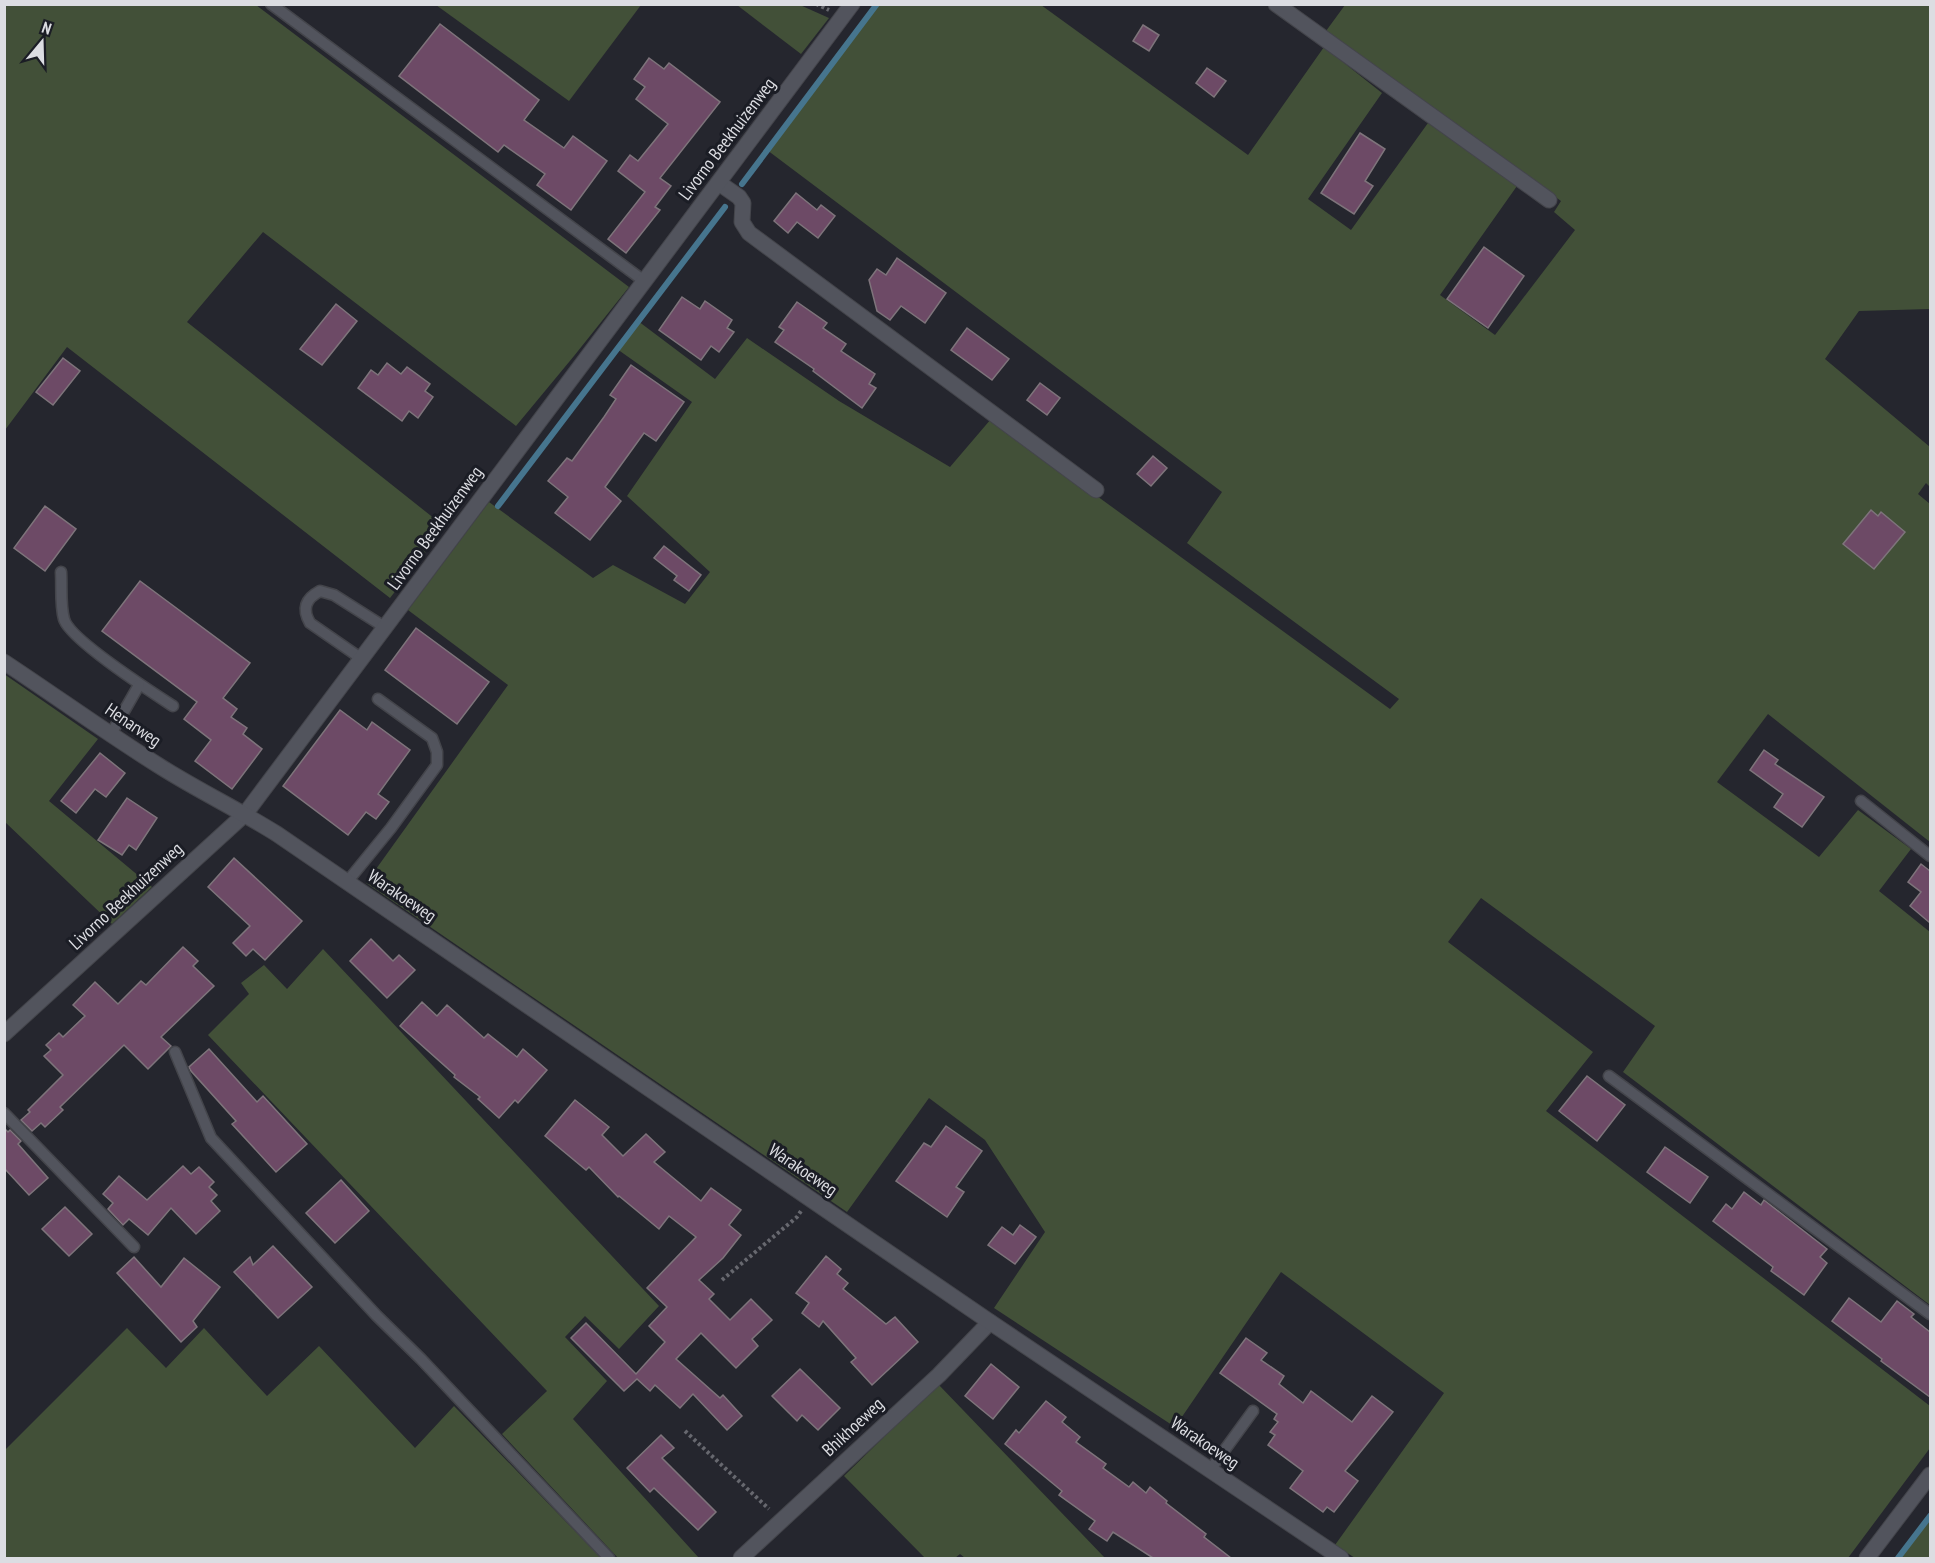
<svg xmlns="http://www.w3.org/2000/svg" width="1935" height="1563" font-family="'PT Sans Narrow',sans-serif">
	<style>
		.green { fill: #425038 }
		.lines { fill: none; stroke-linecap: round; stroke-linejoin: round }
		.stream { stroke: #46758e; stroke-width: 6 }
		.building { fill: #6d4a66; stroke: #7e747b; stroke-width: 1.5 }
		.service-casing { stroke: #44454b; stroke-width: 13 }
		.minor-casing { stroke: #44454b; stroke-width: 17 }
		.tertiary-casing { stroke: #44454b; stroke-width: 17 }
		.path { stroke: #67686f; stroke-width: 4; stroke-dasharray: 3 3; stroke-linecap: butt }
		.service { stroke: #52545d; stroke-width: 10 }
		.minor { stroke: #52545d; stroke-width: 15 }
		.tertiary { stroke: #52545d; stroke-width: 15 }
		.labels { text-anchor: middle; stroke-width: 6; stroke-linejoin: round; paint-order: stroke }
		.street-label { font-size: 18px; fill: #dcdde2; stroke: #1b1d25 }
	</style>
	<rect width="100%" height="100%" fill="#25262e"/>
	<g class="green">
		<path d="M 5,4 L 256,5 L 629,287 L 574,356 L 516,426 L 263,232 L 187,322 L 445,527 L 390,598 L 67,347 L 5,430 Z"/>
		<path d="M 436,5 L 641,5 L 569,101 Z"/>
		<path d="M 737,5 L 800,5 L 829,18 L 801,54 Z"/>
		<path d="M 877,5 L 1041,5 L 1248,155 L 1324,47 L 1382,93 L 1308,199 L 1351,230 L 1428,123 L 1517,186 L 1440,295 L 1495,335 L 1575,230 L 1554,212 L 1561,201 L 1326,31 L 1345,5 L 1930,5 L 1930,309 L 1859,311 L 1825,359 L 1930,447 L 1930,487 L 1926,483 L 1918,494 L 1930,504 L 1930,842 L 1768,714 L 1717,782 L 1819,857 L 1858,810 L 1911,849 L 1879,891 L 1930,932 L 1930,1305 L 1623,1072 L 1655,1026 L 1481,898 L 1448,942 L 1593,1052 L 1546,1111 L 1930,1406 L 1930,1448 L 1848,1558 L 1355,1558 L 1335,1545 L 1444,1393 L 1281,1272 L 1175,1427 L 994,1308 L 1045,1232 L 985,1140 L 929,1098 L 847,1212 L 366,883 L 508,685 L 408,610 L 489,502 L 593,578 L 613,565 L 685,604 L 710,572 L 627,496 L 692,402 L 617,349 L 638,321 L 715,379 L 747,338 L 839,401 L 950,467 L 991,419 L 1390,709 L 1399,699 L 1187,543 L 1222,492 L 767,150 Z"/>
		<path d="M 4,674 L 98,739 L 49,801 L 152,887 L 112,924 L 5,822 Z"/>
		<path d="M 323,949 L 659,1306 L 619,1349 L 585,1316 L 565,1337 L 607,1381 L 573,1419 L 699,1558 L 618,1558 L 502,1434 L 547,1391 L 208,1035 L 249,994 L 241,983 L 264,965 L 287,989 Z"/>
		<path d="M 127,1328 L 166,1368 L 204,1328 L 267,1396 L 319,1346 L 415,1448 L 454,1406 L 601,1558 L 5,1558 L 5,1450 Z"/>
		<path d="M 938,1384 L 1105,1558 L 965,1558 L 960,1554 L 955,1558 L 925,1558 L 844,1476 Z"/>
		<path d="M 1930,1516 L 1930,1558 L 1898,1558 Z"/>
	</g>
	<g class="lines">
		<g class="stream">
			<path d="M 742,184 L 877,4"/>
			<path d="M 498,506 L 725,207"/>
			<path d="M 1898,1558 L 1930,1516"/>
		</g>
	</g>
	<g class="building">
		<path d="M 440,24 L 539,100 L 524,120 L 564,148 L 573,136 L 607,161 L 571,210 L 537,185 L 545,174 L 504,145 L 498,152 L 399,76 Z"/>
		<path d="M 1143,25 L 1159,35 L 1149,51 L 1133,41 Z"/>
		<path d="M 649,58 L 664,69 L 669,63 L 720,102 L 660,178 L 671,186 L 655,207 L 660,210 L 626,253 L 608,239 L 645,192 L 618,171 L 630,155 L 638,161 L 668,124 L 636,99 L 645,87 L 634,79 Z"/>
		<path d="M 1207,68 L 1226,81 L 1214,97 L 1196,83 Z"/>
		<path d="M 1360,133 L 1385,149 L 1365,181 L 1373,186 L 1354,214 L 1321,193 Z"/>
		<path d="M 796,193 L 817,210 L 821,205 L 835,216 L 818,238 L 797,222 L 788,233 L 774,221 Z"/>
		<path d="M 1484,247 L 1524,276 L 1488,328 L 1447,299 Z"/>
		<path d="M 897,258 L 946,293 L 925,323 L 901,306 L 890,320 L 877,311 L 869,280 L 877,269 L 886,275 Z"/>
		<path d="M 682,297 L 700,309 L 705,301 L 732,320 L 727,328 L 734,332 L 719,352 L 711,346 L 701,360 L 659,330 Z"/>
		<path d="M 797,302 L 827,323 L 823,328 L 846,344 L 841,351 L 875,374 L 869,384 L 876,388 L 862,408 L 813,371 L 814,369 L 775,342 L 784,330 L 779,327 Z"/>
		<path d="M 336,304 L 357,321 L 322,365 L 300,349 Z"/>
		<path d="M 967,328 L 1009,359 L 992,380 L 951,350 Z"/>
		<path d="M 63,358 L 80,371 L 53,405 L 36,392 Z"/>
		<path d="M 387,363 L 401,374 L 407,367 L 430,384 L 425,391 L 433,397 L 418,418 L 409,411 L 402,421 L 358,388 L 371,370 L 378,375 Z"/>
		<path d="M 631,365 L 684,402 L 656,441 L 644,433 L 605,487 L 621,501 L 590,540 L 555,513 L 568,497 L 548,481 L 567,458 L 572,461 L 604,417 L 616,399 L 610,395 Z"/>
		<path d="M 1040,383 L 1060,398 L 1047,415 L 1027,400 Z"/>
		<path d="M 1153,456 L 1167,468 L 1151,486 L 1137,474 Z"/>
		<path d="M 45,506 L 76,529 L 45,571 L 14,548 Z"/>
		<path d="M 1871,510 L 1878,516 L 1881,512 L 1905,532 L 1874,569 L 1843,544 Z"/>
		<path d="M 664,546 L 701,575 L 689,591 L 674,580 L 677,576 L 654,558 Z"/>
		<path d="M 140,581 L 250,663 L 223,698 L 237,709 L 231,717 L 247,728 L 243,734 L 262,749 L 232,789 L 195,761 L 211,740 L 184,719 L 197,702 L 102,631 Z"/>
		<path d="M 416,628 L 489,682 L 457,724 L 385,670 Z"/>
		<path d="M 340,710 L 367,730 L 372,722 L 410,750 L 378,794 L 389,802 L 376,819 L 366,812 L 348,835 L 283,786 Z"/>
		<path d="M 1764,750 L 1778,760 L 1775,764 L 1824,797 L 1802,827 L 1774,807 L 1783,794 L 1750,770 Z"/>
		<path d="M 100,753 L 125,773 L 106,797 L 95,789 L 76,813 L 61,801 Z"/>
		<path d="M 127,798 L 157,818 L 136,850 L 129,845 L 122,855 L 98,840 Z"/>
		<path d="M 234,858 L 302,921 L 265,960 L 253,949 L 246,956 L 233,943 L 250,926 L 208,887 Z"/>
		<path d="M 1921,864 L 1930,871 L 1930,923 L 1910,906 L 1921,892 L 1908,882 Z"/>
		<path d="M 371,939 L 393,961 L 399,955 L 415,970 L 387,998 L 350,961 Z"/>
		<path d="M 183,947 L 198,961 L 193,966 L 214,986 L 161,1037 L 171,1046 L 148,1069 L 124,1045 L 60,1107 L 63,1110 L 45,1127 L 41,1123 L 32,1131 L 21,1120 L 30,1112 L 28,1110 L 63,1075 L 44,1056 L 51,1050 L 46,1045 L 59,1033 L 63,1037 L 85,1016 L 73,1005 L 95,982 L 118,1004 L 141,981 L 146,985 Z"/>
		<path d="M 422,1002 L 437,1016 L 447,1005 L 484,1038 L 488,1034 L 517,1057 L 523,1049 L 547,1070 L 518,1103 L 515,1100 L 499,1118 L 478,1099 L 480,1097 L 454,1077 L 455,1075 L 400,1026 Z"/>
		<path d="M 209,1049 L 257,1102 L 263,1096 L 307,1144 L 276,1172 L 232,1124 L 236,1121 L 191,1071 L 189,1067 Z"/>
		<path d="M 1587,1076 L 1625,1105 L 1597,1141 L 1559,1111 Z"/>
		<path d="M 575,1100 L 609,1127 L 602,1135 L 623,1156 L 646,1134 L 665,1152 L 654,1162 L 701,1201 L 711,1188 L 741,1210 L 729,1225 L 741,1235 L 723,1258 L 699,1280 L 714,1294 L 709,1299 L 730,1320 L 751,1299 L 772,1320 L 752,1339 L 758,1346 L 736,1368 L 701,1333 L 676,1359 L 720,1398 L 723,1395 L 742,1416 L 727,1430 L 693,1394 L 680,1408 L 655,1385 L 650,1391 L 637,1379 L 624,1391 L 571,1338 L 586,1323 L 636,1374 L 665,1342 L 649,1326 L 667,1307 L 647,1288 L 696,1237 L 669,1216 L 659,1229 L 619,1196 L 618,1197 L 589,1167 L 586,1170 L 545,1136 Z"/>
		<path d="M 946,1126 L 982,1151 L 956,1187 L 964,1192 L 947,1217 L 896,1181 L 924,1143 L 931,1147 Z"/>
		<path d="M 4,1128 L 8,1132 L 10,1130 L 21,1141 L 18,1144 L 48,1178 L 29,1195 L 4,1168 Z"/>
		<path d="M 1665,1147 L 1708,1177 L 1690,1203 L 1647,1172 Z"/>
		<path d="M 183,1166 L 191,1174 L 199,1167 L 214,1182 L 209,1187 L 217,1195 L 211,1201 L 220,1211 L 196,1234 L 171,1208 L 148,1235 L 129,1219 L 123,1225 L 108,1209 L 113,1203 L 103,1194 L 119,1176 L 147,1200 Z"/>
		<path d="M 341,1180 L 369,1211 L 335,1243 L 306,1213 Z"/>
		<path d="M 1744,1192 L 1761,1205 L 1764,1200 L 1827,1249 L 1820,1257 L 1827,1263 L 1804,1295 L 1771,1271 L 1773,1267 L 1713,1221 L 1726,1204 L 1732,1209 Z"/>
		<path d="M 65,1207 L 92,1234 L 69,1256 L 42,1229 Z"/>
		<path d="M 1020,1225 L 1036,1237 L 1015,1264 L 988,1245 L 1002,1227 L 1013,1235 Z"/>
		<path d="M 273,1246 L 312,1287 L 278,1318 L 234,1272 L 250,1257 L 253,1265 Z"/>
		<path d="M 826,1256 L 841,1269 L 837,1274 L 848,1283 L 843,1289 L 886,1324 L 895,1317 L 918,1342 L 872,1385 L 851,1362 L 856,1358 L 823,1321 L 819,1327 L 802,1313 L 809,1303 L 796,1293 Z"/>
		<path d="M 134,1257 L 161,1287 L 184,1258 L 220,1287 L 193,1321 L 197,1327 L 181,1342 L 117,1273 Z"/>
		<path d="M 1849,1298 L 1881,1322 L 1897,1301 L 1914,1314 L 1911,1317 L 1930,1332 L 1930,1397 L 1881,1361 L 1882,1359 L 1832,1321 Z"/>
		<path d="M 1246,1338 L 1267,1353 L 1261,1360 L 1284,1376 L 1279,1384 L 1303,1403 L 1311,1391 L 1352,1422 L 1372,1396 L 1393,1412 L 1345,1471 L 1358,1481 L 1334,1512 L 1327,1507 L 1323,1512 L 1290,1488 L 1303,1471 L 1268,1445 L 1275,1435 L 1270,1432 L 1278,1422 L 1274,1419 L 1277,1414 L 1220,1373 Z"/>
		<path d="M 991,1364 L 1019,1387 L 993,1419 L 965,1396 Z"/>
		<path d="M 800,1369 L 840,1408 L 818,1430 L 802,1415 L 797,1421 L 772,1396 Z"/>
		<path d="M 1046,1401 L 1066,1417 L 1062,1422 L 1080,1437 L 1076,1442 L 1106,1464 L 1103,1468 L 1129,1487 L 1133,1482 L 1146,1493 L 1150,1487 L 1167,1501 L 1166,1503 L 1206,1534 L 1204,1537 L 1231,1558 L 1153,1558 L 1113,1532 L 1107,1541 L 1089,1529 L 1095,1521 L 1059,1495 L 1062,1491 L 1005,1444 L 1016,1430 L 1019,1433 Z"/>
		<path d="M 661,1435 L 674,1448 L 662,1458 L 716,1512 L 698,1530 L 654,1488 L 650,1492 L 627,1468 Z"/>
	</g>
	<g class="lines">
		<defs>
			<g id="service">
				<path d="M 271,4 L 644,281"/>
				<path d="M 61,572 C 62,587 60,605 64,619 C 69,639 153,693 173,706"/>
				<path d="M 362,659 L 310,623 C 302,609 305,599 320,591 L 334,595 L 386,628"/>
				<path d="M 111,734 L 139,685"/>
				<path d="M 1861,801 L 1930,856"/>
				<path d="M 347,882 L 391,828 L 437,765 L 437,752 L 432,738 L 378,699"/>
				<path d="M 175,1052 L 211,1138 L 377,1316 L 421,1359 L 609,1558"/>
				<path d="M 1609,1076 L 1930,1314"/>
				<path d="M 4,1113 L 134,1247"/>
				<path d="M 1210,1470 L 1253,1411"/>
			</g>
			<g id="minor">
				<path d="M 1276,4 L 1549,200"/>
				<path d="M 719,183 L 739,197 L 743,203 L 742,222 L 749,233 L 1096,490"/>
				<path d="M 4,1034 L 245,814 L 852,4"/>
				<path d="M 741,1558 L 939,1375 L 990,1322"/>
				<path d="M 1867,1558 L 1930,1475"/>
			</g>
			<path id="tertiary" d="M 4,662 C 57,697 108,734 161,767 C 199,791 239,810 277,834 L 990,1322 L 1341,1558"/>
		</defs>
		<use href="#service" class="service-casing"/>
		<use href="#minor" class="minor-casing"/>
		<use href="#tertiary" class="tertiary-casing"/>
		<g class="path">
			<path d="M 816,4 L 829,10"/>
			<path d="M 722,1280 L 797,1217 L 801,1211"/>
			<path d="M 685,1431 L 769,1509"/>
		</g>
		<use href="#service" class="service"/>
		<use href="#minor" class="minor"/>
		<use href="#tertiary" class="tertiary"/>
	</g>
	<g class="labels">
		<g class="street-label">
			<text transform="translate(727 139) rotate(-53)" y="6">Livorno Beekhuizenweg</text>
			<text transform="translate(435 528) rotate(-54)" y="6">Livorno Beekhuizenweg</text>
			<text transform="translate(133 725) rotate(34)" y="6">Henarweg</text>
			<text transform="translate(126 896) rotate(-43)" y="6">Livorno Beekhuizenweg</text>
			<text transform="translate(402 896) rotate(34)" y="6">Warakoeweg</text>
			<text transform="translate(803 1170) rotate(34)" y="6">Warakoeweg</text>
			<text transform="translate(853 1427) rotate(-43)" y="6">Bhikhoeweg</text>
			<text transform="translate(1205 1443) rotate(34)" y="6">Warakoeweg</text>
		</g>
	</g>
	<rect width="1935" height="1563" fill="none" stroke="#dcdde2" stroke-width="12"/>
	<g transform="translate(42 42) rotate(19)" stroke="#1b1d25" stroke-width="4.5" paint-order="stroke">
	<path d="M0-4.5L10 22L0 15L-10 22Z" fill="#dcdde2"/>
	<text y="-9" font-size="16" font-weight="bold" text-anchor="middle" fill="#dcdde2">N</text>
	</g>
</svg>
